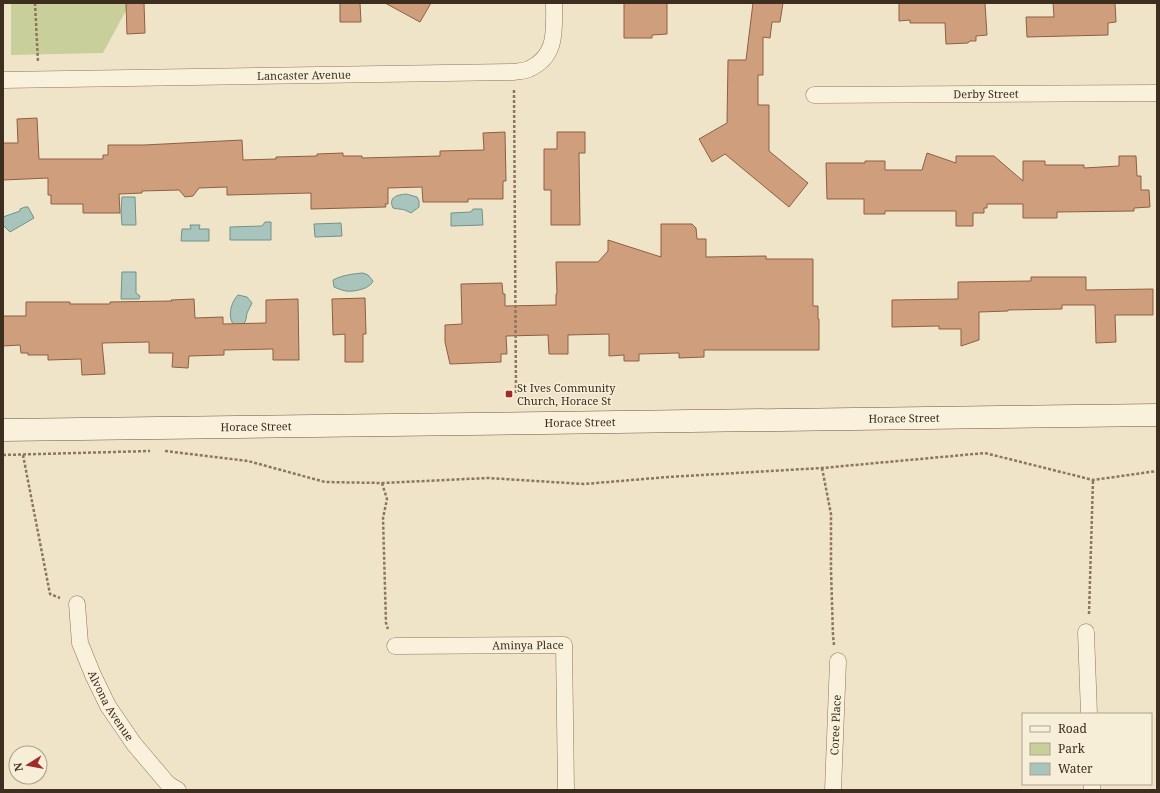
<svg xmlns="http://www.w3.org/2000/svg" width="1160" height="793" font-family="'Noto Serif',serif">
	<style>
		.green { fill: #c9cf9b }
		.water { fill: #a9c4bc; stroke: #6f938a }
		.building { fill: #cf9f7d; stroke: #8d5f41 }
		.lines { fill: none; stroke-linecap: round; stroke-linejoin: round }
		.minor-casing { stroke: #8d765c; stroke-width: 17 }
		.secondary-casing { stroke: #6f573f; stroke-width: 23 }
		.path { stroke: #8d765c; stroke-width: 2.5; stroke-dasharray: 3 2; stroke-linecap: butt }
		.minor { stroke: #faf1dc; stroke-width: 16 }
		.secondary { stroke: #faf1dc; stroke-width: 22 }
		.poi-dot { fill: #9e2a2b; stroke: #f7eed8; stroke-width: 1.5 }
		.labels { text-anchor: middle; stroke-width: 3; stroke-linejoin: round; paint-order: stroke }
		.street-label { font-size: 11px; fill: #3d2e20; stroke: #f7eed8 }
		.poi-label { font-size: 11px; fill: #3d2e20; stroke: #f7eed8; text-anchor: start }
	</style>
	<rect width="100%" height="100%" fill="#f0e4c8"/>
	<path class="green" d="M 11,3 L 130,3 L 103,53 L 11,55 Z"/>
	<g class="water">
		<path d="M 406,194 L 417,197 L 419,201 L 419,207 L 411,213 C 402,208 402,210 393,208 C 388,197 397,195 406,194 Z"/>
		<path d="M 122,197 L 135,197 L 136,225 L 122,225 L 121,211 Z"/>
		<path d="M 25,207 L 28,207 L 34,218 L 10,232 L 3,225 L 3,217 L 20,211 L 20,209 Z"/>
		<path d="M 473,209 L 482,209 L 483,225 L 451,226 L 451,213 L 471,212 Z"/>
		<path d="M 265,222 L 271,222 L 271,240 L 230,240 L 230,227 L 262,226 Z"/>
		<path d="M 341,223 L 342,236 L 315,237 L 314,224 Z"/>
		<path d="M 190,225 L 200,225 L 199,229 L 209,229 L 209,241 L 181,241 L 182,229 L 191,229 Z"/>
		<path d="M 122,272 L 136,272 L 136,293 L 140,296 L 139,299 L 121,299 Z"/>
		<path d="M 363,273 L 368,275 L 373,281 C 370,289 354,292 346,291 C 342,290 338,289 334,287 L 333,280 C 343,275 352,274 363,273 Z"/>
		<path d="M 238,295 L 247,297 L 252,303 L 247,313 L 246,319 L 245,322 L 243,324 L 234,325 C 227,317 231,302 238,295 Z"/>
	</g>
	<g class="building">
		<path d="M 126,3 L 144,3 L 145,33 L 127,34 Z"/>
		<path d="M 340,3 L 360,3 L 361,22 L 340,22 Z"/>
		<path d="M 385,3 L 431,3 L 420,22 Z"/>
		<path d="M 624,3 L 667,3 L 667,34 L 652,35 L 652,38 L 624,38 Z"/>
		<path d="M 753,3 L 783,3 L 780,22 L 772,22 L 770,38 L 763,37 L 763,75 L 758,75 L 758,105 L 769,105 L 769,151 L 808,183 L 789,207 L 725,154 L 712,162 L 699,139 L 727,123 L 728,60 L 746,60 Z"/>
		<path d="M 899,3 L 985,3 L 987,35 L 976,36 L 976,41 L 970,41 L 968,43 L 946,44 L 945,23 L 910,23 L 910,20 L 899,21 Z"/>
		<path d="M 1053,3 L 1115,3 L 1116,22 L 1108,23 L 1108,35 L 1027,37 L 1026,17 L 1054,17 Z"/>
		<path d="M 37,118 L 39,159 L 103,159 L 103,155 L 108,155 L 108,145 L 144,145 L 242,140 L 243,160 L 276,159 L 276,157 L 317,156 L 317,154 L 343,153 L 343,156 L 362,156 L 362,158 L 440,156 L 440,151 L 484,150 L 483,133 L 505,132 L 506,181 L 503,181 L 503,199 L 468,199 L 468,202 L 423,202 L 422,187 L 388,188 L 388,204 L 385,204 L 386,207 L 311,209 L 311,193 L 227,195 L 227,187 L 199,188 L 193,196 L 185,197 L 179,190 L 142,191 L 142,193 L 119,194 L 120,213 L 83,213 L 83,204 L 51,204 L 51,195 L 48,195 L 48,178 L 3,180 L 3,143 L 18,143 L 17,119 Z"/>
		<path d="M 557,132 L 585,132 L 585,153 L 579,153 L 580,225 L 551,225 L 551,190 L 544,190 L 544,149 L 557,149 Z"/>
		<path d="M 927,153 L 956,163 L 956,156 L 994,156 L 1023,181 L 1023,161 L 1045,161 L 1045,165 L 1084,165 L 1084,168 L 1119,166 L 1119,156 L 1136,156 L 1137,176 L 1141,176 L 1141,190 L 1149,190 L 1150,207 L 1134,208 L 1134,211 L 1057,212 L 1057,218 L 1023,218 L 1023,204 L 987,204 L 987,208 L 984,208 L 984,213 L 973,213 L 973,226 L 956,226 L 956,211 L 885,211 L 885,214 L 864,214 L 864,199 L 827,199 L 826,163 L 865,163 L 865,161 L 885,161 L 885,170 L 922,170 Z"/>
		<path d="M 661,224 L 692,224 L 696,228 L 697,239 L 706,239 L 706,257 L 766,256 L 766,259 L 813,259 L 813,306 L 818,306 L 818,319 L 819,319 L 819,350 L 704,350 L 704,357 L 679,358 L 679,353 L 639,354 L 639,361 L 624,361 L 624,355 L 609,356 L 609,334 L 568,335 L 568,354 L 549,354 L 548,335 L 506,336 L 507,354 L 501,354 L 501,362 L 450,364 L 445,342 L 445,325 L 462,324 L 461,284 L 502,283 L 503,294 L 505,294 L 505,306 L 556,305 L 556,294 L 557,294 L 556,262 L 598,262 L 608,251 L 608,240 L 661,257 Z"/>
		<path d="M 1031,277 L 1086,277 L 1086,290 L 1153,289 L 1153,315 L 1115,315 L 1116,342 L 1096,343 L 1095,305 L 1062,305 L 1062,309 L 1008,310 L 1008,311 L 979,312 L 979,340 L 961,346 L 961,329 L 939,329 L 939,326 L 892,327 L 892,300 L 958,299 L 958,282 L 1031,281 Z"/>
		<path d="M 365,298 L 366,334 L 363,334 L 363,362 L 345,362 L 345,334 L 333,335 L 332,299 Z"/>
		<path d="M 194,299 L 195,318 L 223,317 L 223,324 L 266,323 L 266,300 L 298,299 L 299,360 L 273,360 L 273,349 L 224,350 L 224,355 L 189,356 L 188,368 L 172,367 L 173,353 L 149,353 L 149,342 L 102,343 L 105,374 L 82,375 L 81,359 L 48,360 L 48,355 L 28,355 L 28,353 L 21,353 L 20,345 L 3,346 L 3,316 L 26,316 L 26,302 L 70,302 L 70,304 L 110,304 L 110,302 L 172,301 L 171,300 Z"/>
	</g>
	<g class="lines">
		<defs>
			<g id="minor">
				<path id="s1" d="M 3,80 L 514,72 C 519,71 525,71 529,69 C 558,56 554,29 554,3"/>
				<path id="s2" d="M 814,95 L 1157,93"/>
				<path id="s3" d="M 77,604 L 80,643 L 93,675 L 108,706 L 134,744 L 168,784 L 178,790"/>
				<path d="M 1086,632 L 1089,714"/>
				<path id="s4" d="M 395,646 L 564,645 L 566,790"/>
				<path d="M 1092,784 L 1092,790"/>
				<path id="s5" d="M 833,790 L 838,661"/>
			</g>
			<g id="secondary">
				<path id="s6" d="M 3,430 L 1157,415"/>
			</g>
		</defs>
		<use href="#minor" class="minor-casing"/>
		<use href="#secondary" class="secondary-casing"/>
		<g class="path">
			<path d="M 35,3 L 38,62"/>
			<path d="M 514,90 L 516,395"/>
			<path d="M 165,451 L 248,461 L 325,482 L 382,483 L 488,478 L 584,484 L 668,477 L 822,468 L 985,453 L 1093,480 L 1157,471"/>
			<path d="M 3,455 L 150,451"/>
			<path d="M 23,455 L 50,594 L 60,598"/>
			<path d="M 822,468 L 831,514 L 831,570 L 833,636 L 834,645"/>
			<path d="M 382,483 L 387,499 L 383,518 L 386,623 L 388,629"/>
			<path d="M 1089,614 L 1093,480"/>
		</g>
		<use href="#minor" class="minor"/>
		<use href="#secondary" class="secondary"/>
	</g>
	<rect class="poi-dot" x="505" y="390" width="8" height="8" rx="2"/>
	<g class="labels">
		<g class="street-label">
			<text dy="4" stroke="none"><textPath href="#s1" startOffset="301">Lancaster Avenue</textPath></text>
			<text dy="4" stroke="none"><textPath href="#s2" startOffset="172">Derby Street</textPath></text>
			<text dy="4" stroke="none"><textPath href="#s6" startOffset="901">Horace Street</textPath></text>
			<text dy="4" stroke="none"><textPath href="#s6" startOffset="577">Horace Street</textPath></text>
			<text dy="4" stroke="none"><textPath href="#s6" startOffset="253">Horace Street</textPath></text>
			<text dy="4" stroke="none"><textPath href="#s4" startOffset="133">Aminya Place</textPath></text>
			<text dy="4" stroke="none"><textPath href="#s3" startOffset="109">Alvona Avenue</textPath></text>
			<text dy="4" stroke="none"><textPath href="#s5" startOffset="65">Coree Place</textPath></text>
		</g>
		<g class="poi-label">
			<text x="517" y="392">St Ives Community<tspan x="517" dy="13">Church, Horace St</tspan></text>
		</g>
	</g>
	<rect width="1160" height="793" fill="none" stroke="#3d2e20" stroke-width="8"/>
	<rect x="1022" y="713" width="130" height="72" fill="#f7eed8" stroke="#ada18e"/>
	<rect x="1030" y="726" width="20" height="6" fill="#faf1dc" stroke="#ada18e"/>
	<text x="1058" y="733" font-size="12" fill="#3d2e20">Road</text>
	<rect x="1030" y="743" width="20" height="12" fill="#c9cf9b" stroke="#ada18e"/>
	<text x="1058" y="753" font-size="12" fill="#3d2e20">Park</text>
	<rect x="1030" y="763" width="20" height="12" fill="#a9c4bc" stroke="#ada18e"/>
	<text x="1058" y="773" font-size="12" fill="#3d2e20">Water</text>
	<g transform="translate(28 765) rotate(259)"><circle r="19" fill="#f7eed8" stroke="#ada18e"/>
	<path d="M0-3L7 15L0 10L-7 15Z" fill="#9e2a2b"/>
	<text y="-6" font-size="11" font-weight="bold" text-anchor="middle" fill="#3d2e20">N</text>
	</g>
</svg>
